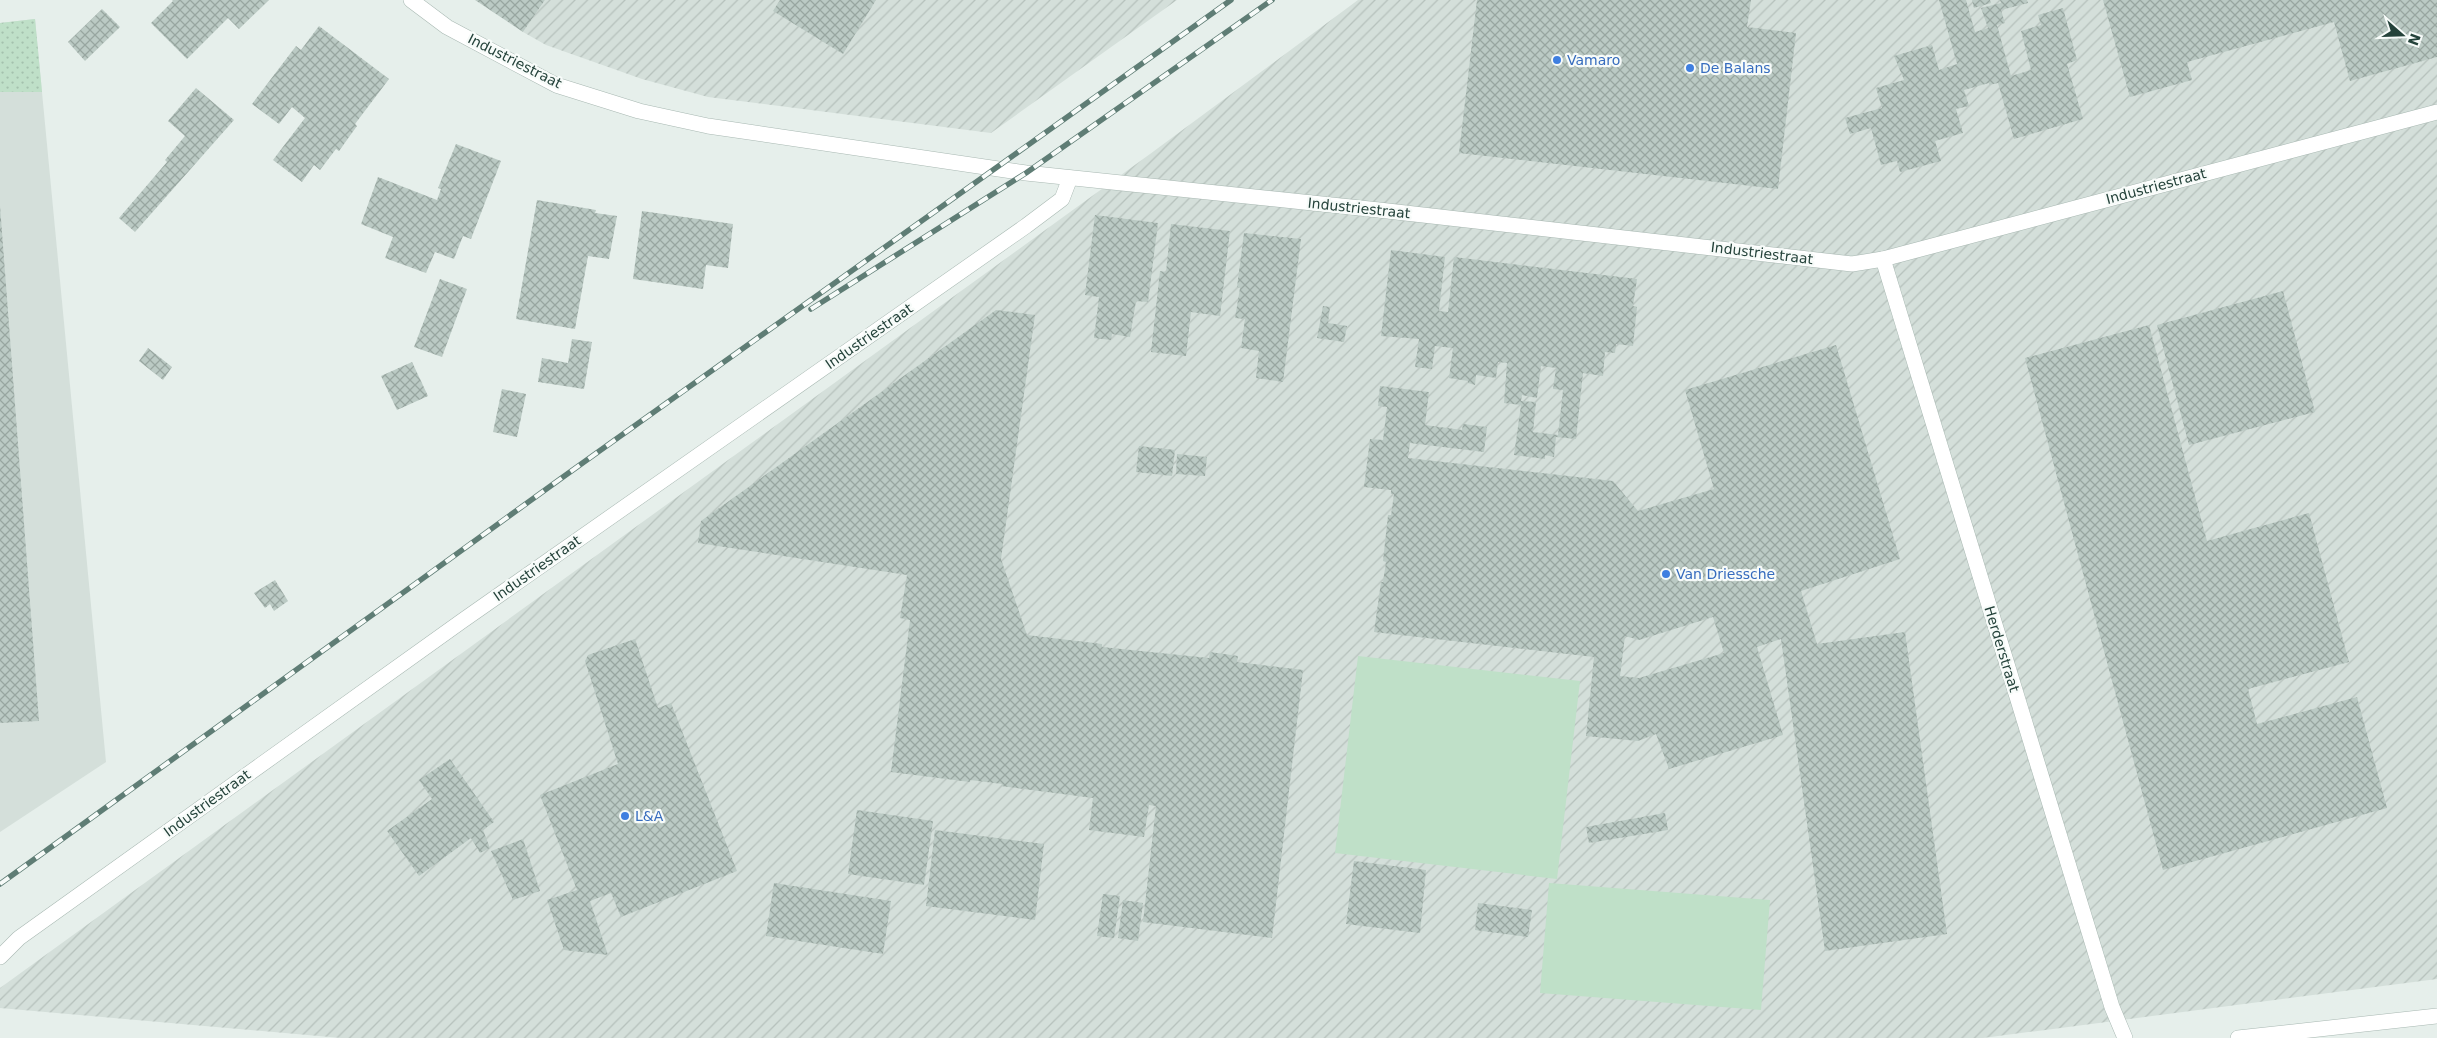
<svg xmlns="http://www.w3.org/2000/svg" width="2437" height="1038" font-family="'DejaVu Sans',sans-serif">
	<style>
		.built { fill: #d4dfda }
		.industrial { fill: url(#industrial-furrows) }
		.grass { fill: url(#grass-dots) }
		.garden { fill: #bfe0c8 }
		.building { fill: url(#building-cross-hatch); fill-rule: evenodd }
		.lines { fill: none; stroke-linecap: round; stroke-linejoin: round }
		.street-casing { stroke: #a8b8b2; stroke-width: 16 }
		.street { stroke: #fff; stroke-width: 15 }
		.rail-casing { stroke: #5f7d75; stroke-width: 5.5 }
		.rail { stroke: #f7fbf9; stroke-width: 4; stroke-dasharray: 11; stroke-linecap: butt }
		.shop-dot { fill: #3f7fe0; stroke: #f7fbf9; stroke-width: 2 }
		.labels { text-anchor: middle; stroke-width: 4.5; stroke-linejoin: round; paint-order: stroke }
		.shop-label { font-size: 14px; fill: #366cbe; stroke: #f7fbf9; text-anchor: start }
		.street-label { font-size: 14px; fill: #24423a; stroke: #f7fbf9 }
	</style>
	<defs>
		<pattern id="industrial-furrows" width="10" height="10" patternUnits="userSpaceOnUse" patternTransform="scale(1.25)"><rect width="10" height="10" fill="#d4dfda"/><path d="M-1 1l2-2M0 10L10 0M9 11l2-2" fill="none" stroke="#b6c1bc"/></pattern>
		<pattern id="grass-dots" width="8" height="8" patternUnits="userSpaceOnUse" patternTransform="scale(1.25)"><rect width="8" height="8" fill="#bfe0c8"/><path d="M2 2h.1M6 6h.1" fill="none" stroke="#a4c1ad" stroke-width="1.8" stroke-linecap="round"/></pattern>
		<pattern id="building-cross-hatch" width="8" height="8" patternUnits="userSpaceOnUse" patternTransform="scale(1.25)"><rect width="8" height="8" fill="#bbcac4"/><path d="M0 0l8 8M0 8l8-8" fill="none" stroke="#98a6a0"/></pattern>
	</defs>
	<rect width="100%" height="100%" fill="#e6efeb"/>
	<path class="built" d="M 35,19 L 106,762 L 0,832 L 0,23 Z"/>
	<g class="industrial">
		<path d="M 545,0 L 1177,0 L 991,133 L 708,97 L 642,79 L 546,45 L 523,32 Z"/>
		<path d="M 1358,0 L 2437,0 L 2437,979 L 1983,1038 L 341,1038 L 0,1008 L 0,988 L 1150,154 Z"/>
	</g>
	<path class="grass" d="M 35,19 L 42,92 L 0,92 L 0,23 Z"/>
	<g class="garden">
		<path d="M 1358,656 L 1580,681 L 1557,879 L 1335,853 Z"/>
		<path d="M 1549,883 L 1770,900 L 1761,1010 L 1540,993 Z"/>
	</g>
	<g class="building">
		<path d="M 172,0 L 269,0 L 239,29 L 228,18 L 187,59 L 151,23 L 173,1 Z"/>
		<path d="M 475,0 L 545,0 L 523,32 Z"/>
		<path d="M 780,0 L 876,0 L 843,54 L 773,11 Z"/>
		<path d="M 1477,0 L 1751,0 L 1747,27 L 1796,33 L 1778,189 L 1459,153 Z"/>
		<path d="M 1939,0 L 1966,0 L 1975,32 L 1988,28 L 1981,8 L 2001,3 L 2000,0 L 2027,0 L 2028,3 L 2001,10 L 2005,23 L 1997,25 L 2011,76 L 2031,70 L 2021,31 L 2041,25 L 2038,15 L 2063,8 L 2077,60 L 2067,64 L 2083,119 L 2014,139 L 1998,83 L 1989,85 L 1989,83 L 1964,90 L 1969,106 L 1956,109 L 1963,133 L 1935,141 L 1941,161 L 1900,172 L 1897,161 L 1881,165 L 1871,128 L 1850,134 L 1845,118 L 1882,108 L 1876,88 L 1904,80 L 1894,56 L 1932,45 L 1939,70 L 1957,64 Z"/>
		<path d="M 1972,0 L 1990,0 L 1991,3 L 1974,8 Z"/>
		<path d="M 2103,0 L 2437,0 L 2437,57 L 2350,81 L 2334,22 L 2187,62 L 2192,80 L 2130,97 Z"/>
		<path d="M 102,9 L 120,27 L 85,61 L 68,42 Z"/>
		<path d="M 319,26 L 389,79 L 355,124 L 357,126 L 339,151 L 336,149 L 320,170 L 314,165 L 302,182 L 273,160 L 305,118 L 292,107 L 279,124 L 252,104 L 296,46 L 301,50 Z"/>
		<path d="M 196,88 L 234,120 L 135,232 L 119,218 L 167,162 L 165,160 L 185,136 L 168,121 Z"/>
		<path d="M 456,144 L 501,161 L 471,239 L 463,236 L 454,259 L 435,252 L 426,273 L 385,258 L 393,237 L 361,224 L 378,177 L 437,200 L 441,189 L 438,188 Z"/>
		<path d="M 537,200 L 596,210 L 595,213 L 617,216 L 609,259 L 588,256 L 575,329 L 516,319 Z"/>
		<path d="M 0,206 L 39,721 L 0,723 Z"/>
		<path d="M 642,211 L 733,224 L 728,268 L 706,265 L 703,289 L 633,279 Z"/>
		<path d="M 1095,215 L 1158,223 L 1148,302 L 1136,301 L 1130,337 L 1112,334 L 1111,340 L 1094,338 L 1099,297 L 1085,295 Z"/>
		<path d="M 1171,224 L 1230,231 L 1220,316 L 1191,312 L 1186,356 L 1151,352 L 1160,271 L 1166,272 Z"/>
		<path d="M 1244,233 L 1301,239 L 1283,382 L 1256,378 L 1259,351 L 1241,348 L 1245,319 L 1235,318 L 1240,288 L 1237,287 Z"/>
		<path d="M 1391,250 L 1445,257 L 1439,311 L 1448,312 L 1454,257 L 1637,279 L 1633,306 L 1637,307 L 1633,346 L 1616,344 L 1615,353 L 1605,352 L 1603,376 L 1583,373 L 1576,439 L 1556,437 L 1554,457 L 1545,455 L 1545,459 L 1514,455 L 1521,405 L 1504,403 L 1507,363 L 1498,362 L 1496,378 L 1476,375 L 1475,385 L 1468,383 L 1468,381 L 1449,378 L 1453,348 L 1435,346 L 1432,369 L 1415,367 L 1419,339 L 1381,336 ZM 1541,366 L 1556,368 L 1553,389 L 1563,390 L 1558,435 L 1533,432 L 1536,402 L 1521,401 L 1522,395 L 1537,398 Z"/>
		<path d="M 440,279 L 467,289 L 442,357 L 414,347 Z"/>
		<path d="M 2283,291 L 2315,412 L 2189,445 L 2157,325 Z"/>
		<path d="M 1323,306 L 1330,307 L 1328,323 L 1347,326 L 1344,342 L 1317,338 Z"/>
		<path d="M 996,310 L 1035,315 L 1001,559 L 1027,635 L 1102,644 L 1102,647 L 1209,658 L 1210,652 L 1238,656 L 1237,662 L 1303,670 L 1272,938 L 1143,922 L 1156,806 L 1149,805 L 1144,837 L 1089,830 L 1093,798 L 1001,786 L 1002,784 L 970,780 L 970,782 L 891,772 L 910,620 L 900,618 L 907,575 L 698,543 L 701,521 Z"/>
		<path d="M 2149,325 L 2207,541 L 2309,513 L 2349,662 L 2248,689 L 2257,724 L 2357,697 L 2387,808 L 2163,870 L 2025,358 Z"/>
		<path d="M 572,339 L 592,342 L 584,389 L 538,382 L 542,358 L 568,363 Z"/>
		<path d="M 1836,345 L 1900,559 L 1801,591 L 1817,644 L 1905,632 L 1947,934 L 1825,951 L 1781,639 L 1757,647 L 1783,735 L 1669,769 L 1656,734 L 1638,741 L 1586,736 L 1594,657 L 1374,632 L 1381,582 L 1383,582 L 1386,562 L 1383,561 L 1388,515 L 1391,515 L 1394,494 L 1391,494 L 1391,490 L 1364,487 L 1370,439 L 1383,440 L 1387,407 L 1378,406 L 1380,386 L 1429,392 L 1425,425 L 1462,430 L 1463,424 L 1487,427 L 1484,452 L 1410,443 L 1408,458 L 1613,481 L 1638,511 L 1714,489 L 1685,390 ZM 1713,617 L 1724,653 L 1639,678 L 1620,676 L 1625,636 L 1639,640 Z"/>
		<path d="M 148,348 L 172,367 L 163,380 L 139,361 Z"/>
		<path d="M 412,362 L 428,396 L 397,410 L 381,376 Z"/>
		<path d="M 502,389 L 526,394 L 517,437 L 493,432 Z"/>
		<path d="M 1139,446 L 1175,450 L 1172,476 L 1136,472 Z"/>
		<path d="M 1177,454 L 1207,457 L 1205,476 L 1176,474 Z"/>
		<path d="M 275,580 L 288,601 L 274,611 L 270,604 L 265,608 L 254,593 Z"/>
		<path d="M 635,639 L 658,708 L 671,703 L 737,871 L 621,917 L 611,893 L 590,901 L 608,955 L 564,950 L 547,900 L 577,890 L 540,795 L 618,764 L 585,661 L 588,655 Z"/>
		<path d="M 450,759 L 494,822 L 483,830 L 490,848 L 480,853 L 471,838 L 419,876 L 387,831 L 432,799 L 419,780 Z"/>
		<path d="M 857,810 L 933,821 L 924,885 L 848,874 Z"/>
		<path d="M 1665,813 L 1668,830 L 1589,843 L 1586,827 Z"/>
		<path d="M 935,830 L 1044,844 L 1035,920 L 926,906 Z"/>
		<path d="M 523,839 L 540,891 L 513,900 L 491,851 Z"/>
		<path d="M 1354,861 L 1426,870 L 1420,933 L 1346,924 Z"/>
		<path d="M 774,883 L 891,901 L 883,954 L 766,936 Z"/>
		<path d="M 1103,894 L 1120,896 L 1114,938 L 1097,936 Z"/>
		<path d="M 1123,900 L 1143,903 L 1138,941 L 1118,938 Z"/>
		<path d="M 1478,903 L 1532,910 L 1528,937 L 1475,930 Z"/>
	</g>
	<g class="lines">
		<defs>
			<g id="street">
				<path d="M 411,0 L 447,27 L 556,85 L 639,111 L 708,126 L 1026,173 L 1379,210 L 1852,264 L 1883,259 L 2437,112"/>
				<path d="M 1883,259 L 2112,1007 L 2125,1038"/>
				<path d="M 0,957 L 19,938 L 462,621 L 1026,226 L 1062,199 L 1070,178"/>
				<path d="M 2238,1038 L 2437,1016"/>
			</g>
		</defs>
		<use href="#street" class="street-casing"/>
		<use href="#street" class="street"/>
		<defs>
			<g id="rail">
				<path d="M 811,309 L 1026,173 L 1272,0"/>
				<path d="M 0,884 L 563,477 L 1231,0"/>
			</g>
		</defs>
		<use href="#rail" class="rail-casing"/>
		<use href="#rail" class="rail"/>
	</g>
	<g class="shop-dot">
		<circle cx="1557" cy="60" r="5"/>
		<circle cx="1690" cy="68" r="5"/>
		<circle cx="1666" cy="574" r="5"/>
		<circle cx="625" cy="816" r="5"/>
	</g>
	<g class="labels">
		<g class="shop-label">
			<text x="1567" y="65">Vamaro</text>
			<text x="1700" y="73">De Balans</text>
			<text x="1676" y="579">Van Driessche</text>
			<text x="635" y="821">L&amp;A</text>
		</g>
		<g class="street-label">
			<text transform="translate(515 61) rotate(27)" y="5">Industriestraat</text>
			<text transform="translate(2156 186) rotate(-15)" y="5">Industriestraat</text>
			<text transform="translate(1359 208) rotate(6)" y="5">Industriestraat</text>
			<text transform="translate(1762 253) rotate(7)" y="5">Industriestraat</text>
			<text transform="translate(869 336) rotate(-35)" y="5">Industriestraat</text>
			<text transform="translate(537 568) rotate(-35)" y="5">Industriestraat</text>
			<text transform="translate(2002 649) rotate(73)" y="5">Herderstraat</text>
			<text transform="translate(207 803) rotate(-36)" y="5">Industriestraat</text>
		</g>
	</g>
	<g transform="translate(2402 35) rotate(110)" stroke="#f7fbf9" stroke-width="4" paint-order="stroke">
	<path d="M0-4L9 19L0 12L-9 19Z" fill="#24423a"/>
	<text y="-8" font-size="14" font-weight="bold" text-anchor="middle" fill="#24423a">N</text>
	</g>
</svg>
